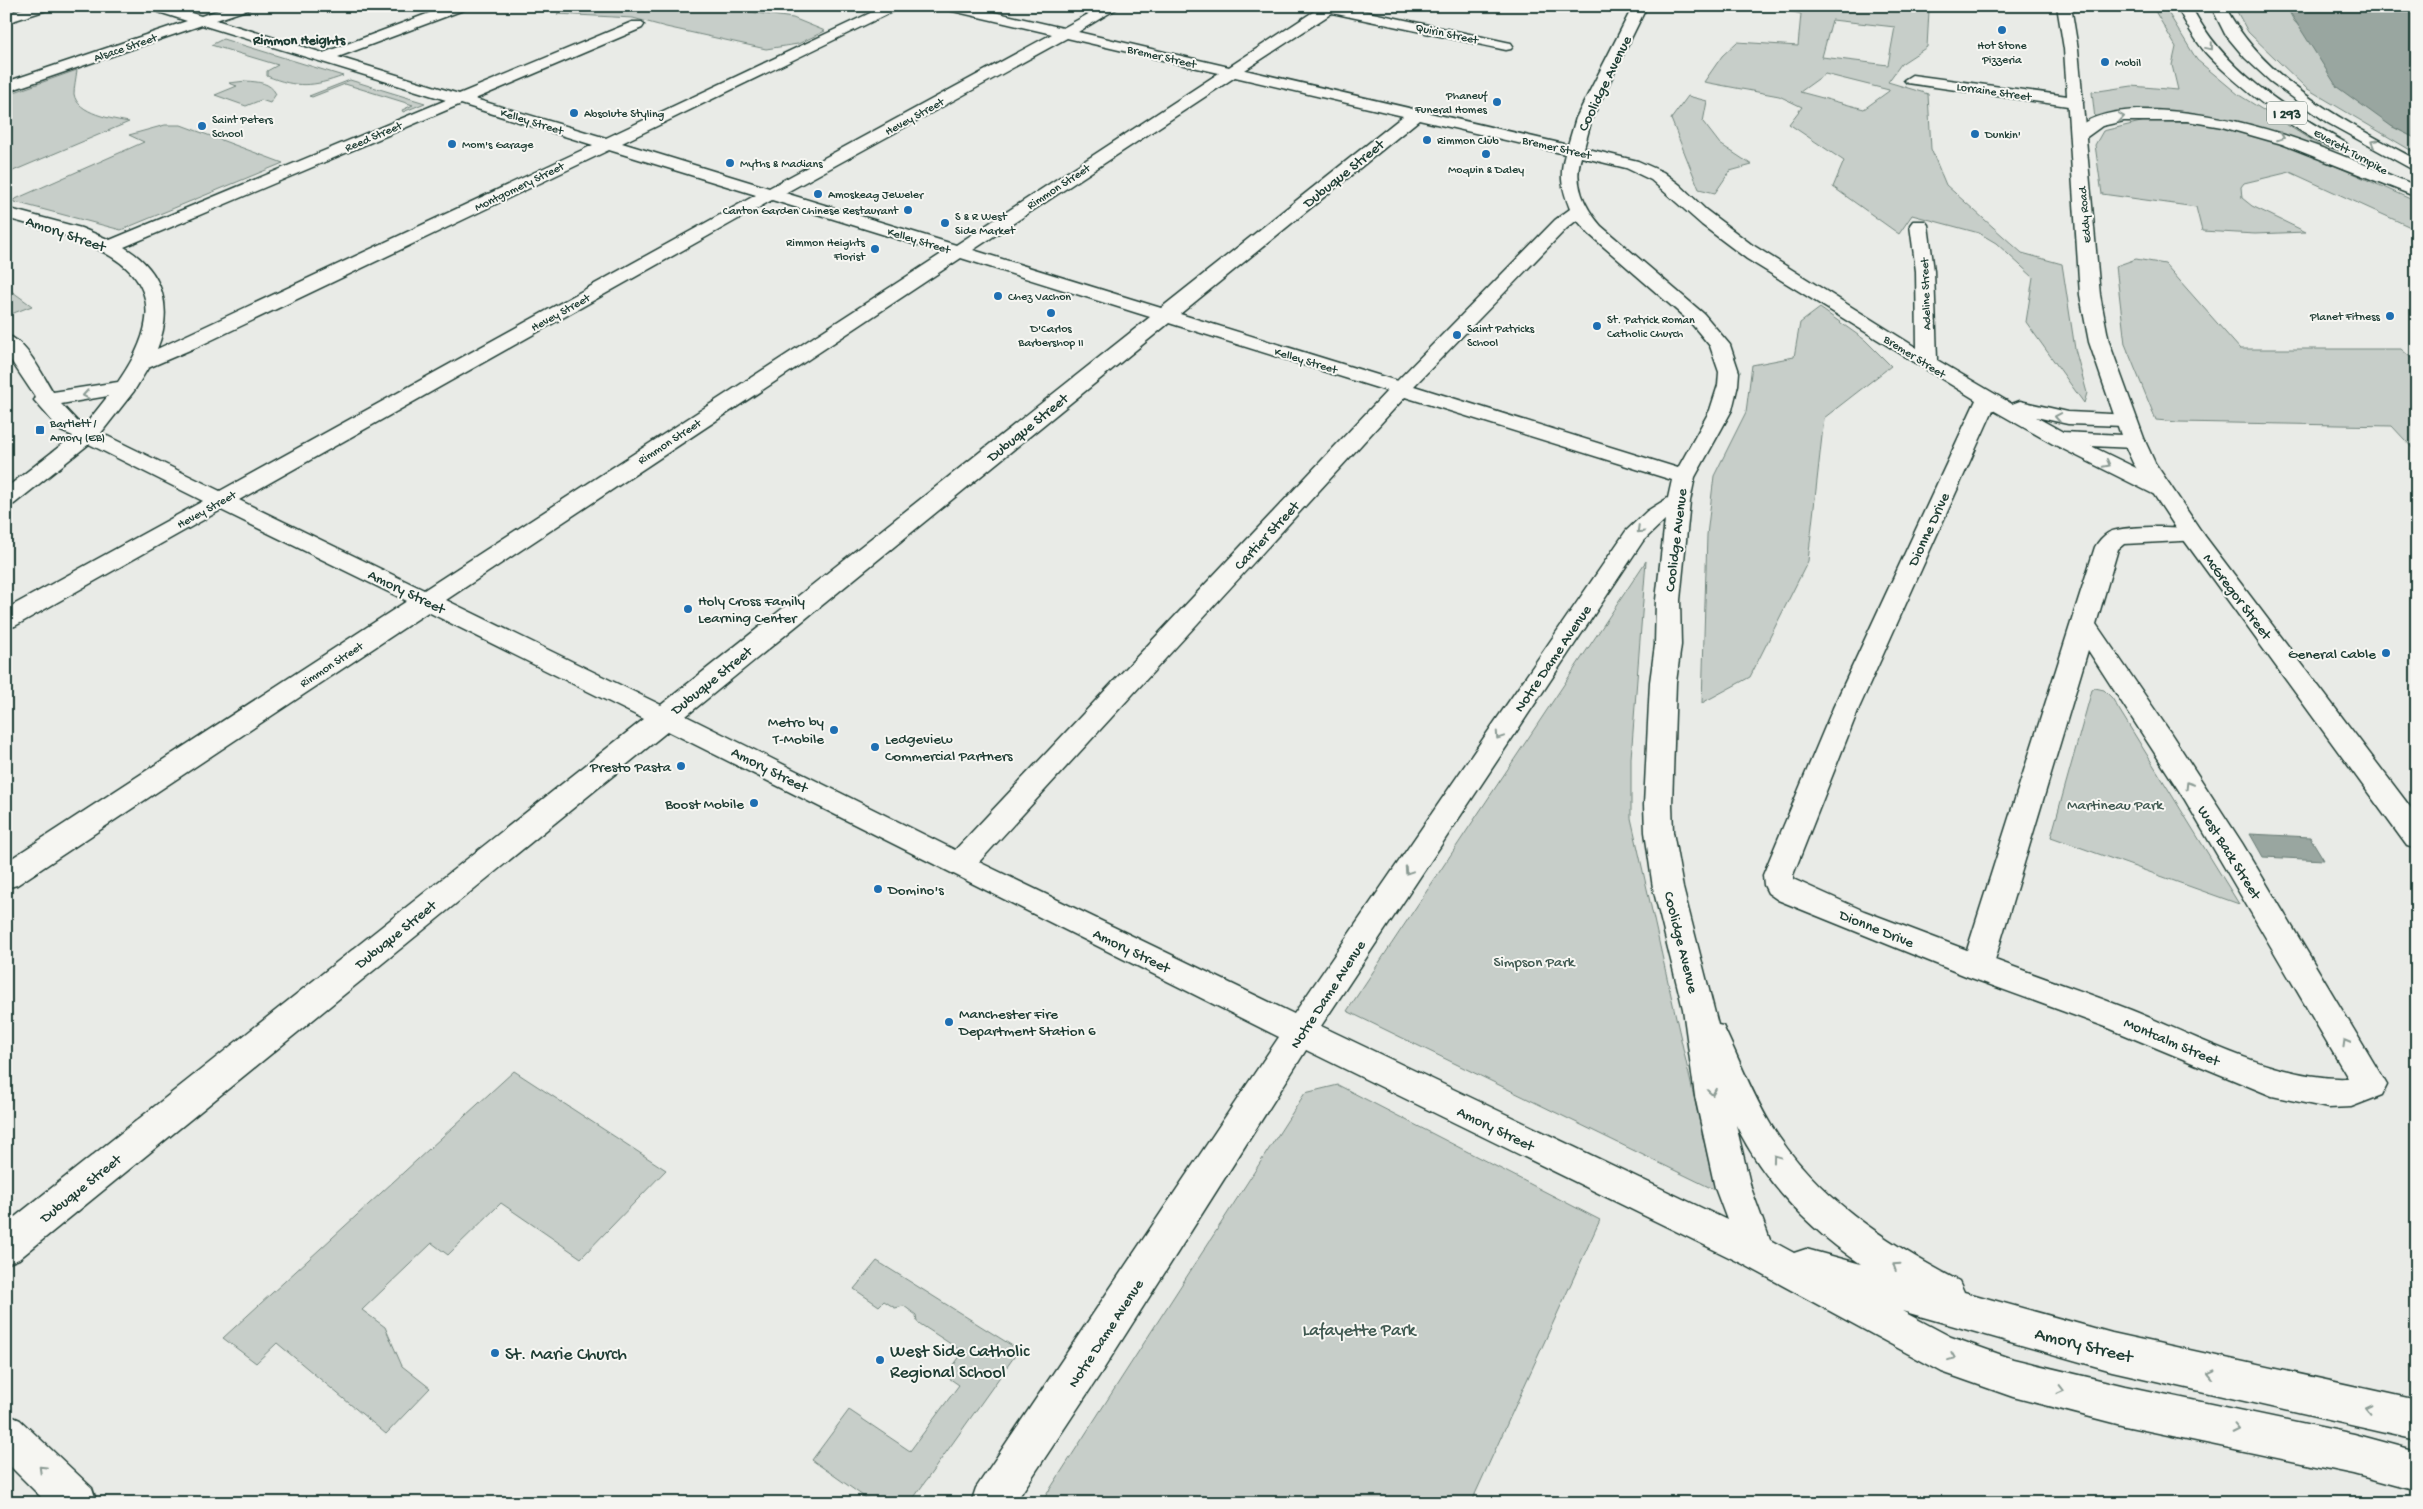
<svg xmlns="http://www.w3.org/2000/svg" width="2423" height="1509" font-family="'Gochi Hand',sans-serif">
	<style>
		.green { fill: #c7cec9; stroke: #73867e; fill-rule: evenodd }
		.water { fill: #99a6a0; stroke: #687c75 }
		.lines { fill: none; stroke-linecap: round; stroke-linejoin: round }
		.minor-casing { stroke: #1f3d34; stroke-width: 3 }
		.major-casing { stroke: #1f3d34; stroke-width: 3 }
		.highway-casing { stroke: #1f3d34; stroke-width: 3 }
		.minor { fill: #f6f6f2; fill-rule: evenodd }
		.major { fill: #f6f6f2; fill-rule: evenodd }
		.highway { fill: #f6f6f2; fill-rule: evenodd }
		.oneway { stroke: #8a9a93 }
		.poi-dot { fill: #1f6fb2; stroke: #f6f6f2; stroke-width: 2 }
		.labels { text-anchor: middle; stroke-width: 4; stroke-linejoin: round; paint-order: stroke }
		.far-street-label { font-size: 12px; fill: #1f3d34; stroke: #f6f6f2 }
		.far-poi-label { font-size: 12px; fill: #1f3d34; stroke: #f6f6f2; text-anchor: start }
		.far-neighbourhood-label { font-size: 14px; font-weight: bold; fill: #1f3d34; stroke: #f6f6f2 }
		.shield { fill: #f6f6f2; stroke: #60746d; stroke-width: 1 }
		.shield-label { font-size: 14px; font-weight: bold; fill: #1f3d34 }
		.street-label { font-size: 15px; fill: #1f3d34; stroke: #f6f6f2 }
		.poi-label { font-size: 15px; fill: #1f3d34; stroke: #f6f6f2; text-anchor: start }
		.park-label { font-size: 15px; fill: #415a52; stroke: #f6f6f2 }
		.near-park-label { font-size: 18px; fill: #415a52; stroke: #f6f6f2 }
		.near-street-label { font-size: 18px; fill: #1f3d34; stroke: #f6f6f2 }
		.near-poi-label { font-size: 18px; fill: #1f3d34; stroke: #f6f6f2; text-anchor: start }
	</style>
	<rect width="100%" height="100%" fill="#e9ebe7"/>
	<filter id="ink" filterUnits="userSpaceOnUse"><feTurbulence type="fractalNoise" baseFrequency=".02" numOctaves="2"/><feDisplacementMap in="SourceGraphic" scale="10" xChannelSelector="R" yChannelSelector="G"/><feConvolveMatrix kernelMatrix="1 2 1 2 8 2 1 2 1" color-interpolation-filters="sRGB"/></filter>
	<g filter="url(#ink)">
		<g class="green">
			<path d="M 569,6 L 708,6 L 793,18 L 825,31 L 798,44 L 766,49 L 666,27 L 633,18 L 557,14 Z"/>
			<path d="M 1769,6 L 1947,6 L 1929,11 L 1927,47 L 1901,64 L 1888,82 L 1928,94 L 1931,149 L 1946,185 L 2022,253 L 2062,264 L 2075,349 L 2087,393 L 2084,403 L 2026,322 L 2033,277 L 1996,243 L 1979,233 L 1912,215 L 1899,234 L 1833,187 L 1844,161 L 1789,124 L 1802,107 L 1779,96 L 1704,82 L 1722,56 L 1737,42 L 1798,46 L 1801,14 ZM 1832,20 L 1895,27 L 1888,65 L 1822,57 ZM 1825,74 L 1889,90 L 1889,91 L 1864,109 L 1800,92 Z"/>
			<path d="M 2152,6 L 2164,6 L 2197,60 L 2239,95 L 2332,153 C 2270,127 2201,106 2132,112 C 2120,113 2107,117 2095,119 L 2092,92 L 2132,86 L 2178,90 L 2172,65 L 2176,47 Z"/>
			<path d="M 2234,6 L 2286,6 L 2294,21 L 2391,126 L 2417,139 L 2417,154 L 2306,88 L 2248,32 Z"/>
			<path d="M 223,39 L 343,76 C 313,87 297,88 267,76 L 267,71 L 278,65 L 211,45 Z"/>
			<path d="M 77,70 C 76,78 74,87 74,94 C 77,114 113,119 129,122 L 6,174 L 6,95 Z"/>
			<path d="M 350,80 L 425,103 L 403,112 L 402,110 L 413,105 L 345,84 L 312,97 L 309,96 Z"/>
			<path d="M 246,81 C 258,82 270,82 276,94 L 270,103 L 261,100 L 246,106 L 215,95 L 237,86 L 229,83 Z"/>
			<path d="M 1688,96 L 1707,101 L 1703,122 L 1720,144 L 1752,165 L 1730,171 L 1715,193 L 1699,189 L 1671,119 Z"/>
			<path d="M 2145,121 L 2209,123 L 2275,139 L 2417,202 L 2417,230 L 2290,172 L 2244,183 L 2241,187 L 2242,198 L 2252,206 L 2306,232 L 2255,234 L 2202,231 L 2196,207 L 2102,194 L 2095,145 L 2103,131 Z"/>
			<path d="M 165,125 L 181,125 L 283,163 L 121,230 L 11,201 L 144,142 L 129,135 Z"/>
			<path d="M 2136,259 L 2165,264 L 2240,349 L 2401,349 L 2417,363 L 2417,453 L 2392,426 L 2178,422 L 2156,420 L 2125,344 L 2116,266 Z"/>
			<path d="M 6,287 L 32,306 L 11,314 L 6,312 Z"/>
			<path d="M 1820,308 L 1865,340 L 1891,366 L 1824,418 L 1808,561 L 1750,677 L 1702,703 L 1707,535 L 1714,476 L 1746,412 L 1752,365 L 1794,357 L 1800,323 Z"/>
			<path d="M 1646,561 L 1631,758 L 1631,818 L 1715,1190 L 1347,1011 Z"/>
			<path d="M 2095,688 L 2104,690 L 2112,698 L 2239,904 L 2051,837 L 2092,690 Z"/>
			<path d="M 514,1071 L 666,1170 L 581,1258 L 501,1203 L 448,1255 L 432,1243 L 362,1310 L 385,1327 L 402,1366 L 430,1388 L 386,1434 L 277,1343 L 256,1363 L 223,1338 Z"/>
			<path d="M 1338,1085 L 1600,1220 L 1471,1503 L 1041,1503 L 1305,1093 Z"/>
			<path d="M 877,1261 L 1019,1350 L 910,1503 L 873,1503 L 812,1460 L 849,1410 L 910,1451 L 959,1385 L 946,1376 L 963,1352 L 917,1322 L 916,1315 L 904,1306 L 895,1308 L 884,1301 L 879,1306 L 854,1289 Z"/>
		</g>
		<g class="water">
			<path d="M 2286,6 L 2417,6 L 2417,139 L 2391,126 L 2337,87 Z"/>
			<path d="M 2250,834 L 2310,837 L 2324,860 L 2263,857 Z"/>
		</g>
		<g class="lines">
			<defs>
				<g id="minor">
					<path d="M 30,6 L 52,6 L 50,9 L 6,23 L 6,14 Z"/>
					<path d="M 147,6 L 169,6 L 201,16 L 230,6 L 251,6 L 249,9 L 216,20 L 323,53 L 448,6 L 468,6 L 466,9 L 338,57 L 459,94 L 632,22 L 642,22 L 644,25 L 642,28 L 475,99 L 606,138 L 885,6 L 904,6 L 622,143 L 769,188 L 1052,34 L 944,9 L 942,6 L 968,6 L 1063,28 L 1103,6 L 1121,6 L 1078,32 L 1229,67 L 1322,6 L 1341,6 L 1506,42 L 1511,43 L 1513,46 L 1511,49 L 1506,50 L 1332,13 L 1245,70 L 1568,145 L 1576,118 L 1633,6 L 1647,6 L 1592,118 L 1584,148 L 1638,161 L 1663,172 L 1680,185 L 1706,210 L 1751,244 L 1917,348 L 1916,271 L 1910,225 L 1913,221 L 1925,221 L 1928,225 L 1934,271 L 1937,360 L 2012,404 L 2020,401 L 2068,412 L 2132,415 L 2135,420 L 2132,425 L 2124,426 L 2068,424 L 2036,417 L 2063,432 L 2142,436 L 2145,441 L 2142,446 L 2134,448 L 2091,446 L 2169,484 L 2172,489 L 2169,494 L 2161,496 L 2153,494 L 2053,444 L 1993,410 L 1859,708 L 1793,875 L 1793,879 L 1864,911 L 1967,950 L 2095,547 C 2098,542 2103,536 2108,533 C 2120,525 2185,526 2200,530 L 2204,535 L 2200,540 L 2124,544 L 2118,549 L 2096,624 L 2168,729 L 2242,843 L 2387,1085 L 2382,1095 L 2351,1107 L 2328,1108 L 2272,1096 L 2106,1027 L 1966,976 L 1778,900 L 1768,893 L 1764,885 L 1763,875 L 1833,708 L 1976,400 L 1747,259 L 1702,225 L 1651,180 L 1626,168 L 1581,157 C 1573,184 1584,206 1601,226 L 1704,314 L 1730,345 L 1739,372 L 1738,385 L 1732,410 L 1695,477 L 1690,501 L 1680,600 L 1681,645 L 1676,682 L 1672,805 L 1673,832 L 1683,888 L 1718,1025 L 1723,1026 C 1739,1059 1752,1094 1771,1125 C 1815,1197 1887,1243 1959,1281 L 1964,1292 L 2112,1333 L 2417,1400 L 2417,1440 L 2112,1371 L 1902,1311 L 1951,1337 L 2013,1359 L 2125,1386 L 2354,1434 L 2417,1451 L 2417,1491 L 2354,1474 L 2125,1426 L 2013,1397 L 1942,1372 L 1743,1264 L 1306,1050 L 1101,1373 L 1015,1503 L 971,1503 L 976,1488 L 1279,1037 L 668,731 L 19,1259 L 6,1264 L 6,1224 L 644,719 L 428,612 L 17,885 L 6,888 L 6,862 L 407,601 L 221,510 L 15,626 L 6,628 L 6,609 L 203,501 L 89,444 L 14,504 L 6,506 L 6,488 L 73,436 L 61,431 L 34,400 L 36,398 L 6,353 L 6,335 C 26,340 43,376 53,392 L 118,382 C 197,269 96,243 6,218 L 6,208 L 81,228 L 110,240 L 446,100 L 202,25 L 6,92 L 6,82 L 187,21 L 149,9 ZM 1067,38 L 1219,73 L 956,245 L 785,193 ZM 1235,77 L 1403,116 L 1161,308 L 973,250 ZM 461,104 L 593,145 L 157,349 C 174,308 163,270 124,247 ZM 1419,120 L 1565,154 C 1559,176 1562,188 1570,209 L 1555,220 L 1397,381 L 1180,314 ZM 609,150 L 756,195 L 220,491 L 101,433 L 134,391 L 148,368 L 199,346 ZM 772,200 L 943,253 L 424,590 L 239,500 ZM 1577,220 L 1589,234 L 1690,322 L 1710,346 L 1719,372 L 1718,385 L 1710,410 L 1678,468 L 1414,386 L 1567,228 ZM 961,258 L 1150,317 L 661,705 L 446,600 ZM 1169,323 L 1387,391 L 955,850 L 686,716 ZM 108,396 L 85,425 L 77,421 L 61,404 ZM 1405,397 L 1672,480 L 1668,498 L 1647,511 L 1626,531 L 1294,1014 L 979,862 ZM 1665,520 L 1656,600 L 1655,645 L 1650,682 L 1644,805 L 1645,832 L 1653,888 L 1683,1009 L 1695,1096 L 1715,1188 L 1727,1220 L 1321,1026 L 1643,541 ZM 2088,650 L 2185,800 L 2348,1078 C 2278,1081 2196,1036 2131,1010 C 2086,992 2040,977 1995,960 ZM 1736,1125 C 1764,1182 1808,1228 1861,1264 L 1806,1249 L 1794,1253 L 1770,1240 L 1751,1188 Z"/>
					<path d="M 1912,75 L 2075,97 L 2083,102 L 2075,107 L 1907,83 L 1904,80 Z"/>
					<path d="M 6,1414 L 20,1420 L 92,1488 L 97,1503 L 47,1503 L 6,1462 Z"/>
				</g>
				<path id="major" d="M 2057,6 L 2071,6 L 2078,49 L 2100,295 L 2109,342 L 2145,441 L 2155,463 L 2201,531 L 2417,816 L 2417,849 L 2407,846 L 2184,540 L 2133,463 L 2123,441 L 2089,342 L 2080,295 L 2064,49 Z"/>
				<g id="highway">
					<path d="M 2177,6 L 2191,6 C 2223,70 2285,108 2346,143 L 2348,146 L 2346,149 C 2320,156 2224,74 2205,52 C 2194,38 2185,23 2177,6 Z"/>
					<path d="M 2211,6 L 2225,6 C 2263,81 2346,122 2417,160 L 2417,172 L 2328,123 L 2270,81 L 2245,58 L 2225,34 Z"/>
					<path d="M 2138,110 C 2238,109 2326,149 2417,186 L 2417,197 L 2282,144 L 2222,127 L 2187,121 L 2124,121 L 2102,126 L 2084,139 L 2072,139 L 2070,136 C 2084,115 2115,111 2138,110 Z"/>
				</g>
			</defs>
			<use href="#minor" class="minor-casing"/>
			<use href="#major" class="major-casing"/>
			<use href="#highway" class="highway-casing"/>
			<use href="#minor" class="minor"/>
			<use href="#major" class="major"/>
			<use href="#highway" class="highway"/>
		</g>
		<defs><path id="oneway-chevron" d="M-2-3.5L2.5 0L-2 3.5" fill="none" stroke-width="1.6" stroke-linecap="round" stroke-linejoin="round" transform="scale(1.25)"/></defs>
		<g class="oneway">
			<use href="#oneway-chevron" transform="translate(2210 47) rotate(50)"/>
			<use href="#oneway-chevron" transform="translate(2121 117) rotate(-8)"/>
			<use href="#oneway-chevron" transform="translate(2281 137) rotate(21)"/>
			<use href="#oneway-chevron" transform="translate(2374 143) rotate(-151)"/>
			<use href="#oneway-chevron" transform="translate(86 395) rotate(170)"/>
			<use href="#oneway-chevron" transform="translate(2058 417) rotate(-170)"/>
			<use href="#oneway-chevron" transform="translate(2107 464) rotate(28)"/>
			<use href="#oneway-chevron" transform="translate(1640 530) rotate(136)"/>
			<use href="#oneway-chevron" transform="translate(1499 736) rotate(124)"/>
			<use href="#oneway-chevron" transform="translate(2189 785) rotate(-122)"/>
			<use href="#oneway-chevron" transform="translate(1408 871) rotate(124)"/>
			<use href="#oneway-chevron" transform="translate(2346 1043) rotate(-120)"/>
			<use href="#oneway-chevron" transform="translate(1712 1092) rotate(80)"/>
			<use href="#oneway-chevron" transform="translate(1776 1158) rotate(-126)"/>
			<use href="#oneway-chevron" transform="translate(1896 1266) rotate(-147)"/>
			<use href="#oneway-chevron" transform="translate(1952 1357) rotate(22)"/>
			<use href="#oneway-chevron" transform="translate(2211 1374) rotate(-167)"/>
			<use href="#oneway-chevron" transform="translate(2061 1390) rotate(14)"/>
			<use href="#oneway-chevron" transform="translate(2369 1409) rotate(-167)"/>
			<use href="#oneway-chevron" transform="translate(2236 1429) rotate(12)"/>
			<use href="#oneway-chevron" transform="translate(42 1469) rotate(-136)"/>
		</g>
	</g>
	<g class="poi-dot">
		<circle cx="2002" cy="30" r="5"/>
		<circle cx="2105" cy="62" r="5"/>
		<circle cx="1497" cy="102" r="5"/>
		<circle cx="574" cy="113" r="5"/>
		<circle cx="202" cy="126" r="5"/>
		<circle cx="1975" cy="134" r="5"/>
		<circle cx="1427" cy="140" r="5"/>
		<circle cx="452" cy="144" r="5"/>
		<circle cx="1486" cy="154" r="5"/>
		<circle cx="730" cy="163" r="5"/>
		<circle cx="818" cy="194" r="5"/>
		<circle cx="908" cy="210" r="5"/>
		<circle cx="945" cy="223" r="5"/>
		<circle cx="875" cy="249" r="5"/>
		<circle cx="998" cy="296" r="5"/>
		<circle cx="1051" cy="313" r="5"/>
		<circle cx="2390" cy="316" r="5"/>
		<circle cx="1597" cy="326" r="5"/>
		<circle cx="1457" cy="335" r="5"/>
		<rect x="35" y="425" width="10" height="10" rx="2.5"/>
		<circle cx="688" cy="609" r="5"/>
		<circle cx="2386" cy="653" r="5"/>
		<circle cx="834" cy="730" r="5"/>
		<circle cx="875" cy="747" r="5"/>
		<circle cx="681" cy="766" r="5"/>
		<circle cx="754" cy="803" r="5"/>
		<circle cx="878" cy="889" r="5"/>
		<circle cx="949" cy="1022" r="5"/>
		<circle cx="495" cy="1353" r="5"/>
		<circle cx="880" cy="1360" r="5"/>
	</g>
	<g class="labels">
		<g class="far-street-label">
			<text transform="translate(1447 33) rotate(12)" y="4">Quirin Street</text>
			<text transform="translate(125 47) rotate(-19)" y="4">Alsace Street</text>
			<text transform="translate(1162 56) rotate(13)" y="4">Bremer Street</text>
			<text transform="translate(1994 91) rotate(8)" y="4">Lorraine Street</text>
			<text transform="translate(914 116) rotate(-29)" y="4">Hevey Street</text>
			<text transform="translate(532 121) rotate(17)" y="4">Kelley Street</text>
			<text transform="translate(373 136) rotate(-23)" y="4">Reed Street</text>
			<text transform="translate(1557 147) rotate(13)" y="4">Bremer Street</text>
			<text transform="translate(2351 151) rotate(29)" y="4">Everett Turnpike</text>
			<text transform="translate(519 186) rotate(-26)" y="4">Montgomery Street</text>
			<text transform="translate(1058 186) rotate(-33)" y="4">Rimmon Street</text>
			<text transform="translate(2084 215) rotate(-95)" y="4">Eddy Road</text>
			<text transform="translate(919 240) rotate(17)" y="4">Kelley Street</text>
			<text transform="translate(1925 294) rotate(-92)" y="4">Adeline Street</text>
			<text transform="translate(560 312) rotate(-29)" y="4">Hevey Street</text>
			<text transform="translate(1915 356) rotate(32)" y="4">Bremer Street</text>
			<text transform="translate(1306 360) rotate(17)" y="4">Kelley Street</text>
			<text transform="translate(669 441) rotate(-33)" y="4">Rimmon Street</text>
			<text transform="translate(206 509) rotate(-29)" y="4">Hevey Street</text>
			<text transform="translate(331 664) rotate(-33)" y="4">Rimmon Street</text>
		</g>
		<g class="far-poi-label">
			<text x="2002" y="49" text-anchor="middle">Hot Stone<tspan x="2002" dy="14">Pizzeria</tspan></text>
			<text x="2115" y="66">Mobil</text>
			<text x="1487" y="99" text-anchor="end">Phaneuf<tspan x="1487" dy="14">Funeral Homes</tspan></text>
			<text x="584" y="117">Absolute Styling</text>
			<text x="212" y="123">Saint Peters<tspan x="212" dy="14">School</tspan></text>
			<text x="1985" y="138">Dunkin'</text>
			<text x="1437" y="144">Rimmon Club</text>
			<text x="462" y="148">Mom's Garage</text>
			<text x="740" y="167">Myths &amp; Madians</text>
			<text x="1486" y="173" text-anchor="middle">Moquin &amp; Daley</text>
			<text x="828" y="198">Amoskeag Jeweler</text>
			<text x="898" y="214" text-anchor="end">Canton Garden Chinese Restaurant</text>
			<text x="955" y="220">S &amp; R West<tspan x="955" dy="14">Side Market</tspan></text>
			<text x="865" y="246" text-anchor="end">Rimmon Heights<tspan x="865" dy="14">Florist</tspan></text>
			<text x="1008" y="300">Chez Vachon</text>
			<text x="2380" y="320" text-anchor="end">Planet Fitness</text>
			<text x="1607" y="323">St. Patrick Roman<tspan x="1607" dy="14">Catholic Church</tspan></text>
			<text x="1051" y="332" text-anchor="middle">D'Carlos<tspan x="1051" dy="14">Barbershop II</tspan></text>
			<text x="1467" y="332">Saint Patricks<tspan x="1467" dy="14">School</tspan></text>
			<text x="50" y="427">Bartlett /<tspan x="50" dy="14">Amory (EB)</tspan></text>
		</g>
		<g class="far-neighbourhood-label">
			<text x="299" y="44">Rimmon Heights</text>
		</g>
		<rect class="shield" x="2267" y="101.5" width="40" height="23" rx="4"/>
		<g class="shield-label">
			<text x="2287" y="118">I 293</text>
		</g>
		<g class="street-label">
			<text transform="translate(1604 83) rotate(-64)" y="5">Coolidge Avenue</text>
			<text transform="translate(1343 173) rotate(-39)" y="5">Dubuque Street</text>
			<text transform="translate(66 233) rotate(19)" y="5">Amory Street</text>
			<text transform="translate(1027 427) rotate(-39)" y="5">Dubuque Street</text>
			<text transform="translate(1928 529) rotate(-65)" y="5">Dionne Drive</text>
			<text transform="translate(1266 535) rotate(-47)" y="5">Cartier Street</text>
			<text transform="translate(1675 540) rotate(-83)" y="5">Coolidge Avenue</text>
			<text transform="translate(407 591) rotate(26)" y="5">Amory Street</text>
			<text transform="translate(2238 596) rotate(53)" y="5">McGregor Street</text>
			<text transform="translate(1552 658) rotate(-56)" y="5">Notre Dame Avenue</text>
			<text transform="translate(711 680) rotate(-39)" y="5">Dubuque Street</text>
			<text transform="translate(770 769) rotate(27)" y="5">Amory Street</text>
			<text transform="translate(2230 852) rotate(58)" y="5">West Back Street</text>
			<text transform="translate(1877 928) rotate(22)" y="5">Dionne Drive</text>
			<text transform="translate(395 934) rotate(-39)" y="5">Dubuque Street</text>
			<text transform="translate(1682 942) rotate(76)" y="5">Coolidge Avenue</text>
			<text transform="translate(1132 950) rotate(26)" y="5">Amory Street</text>
			<text transform="translate(1327 994) rotate(-57)" y="5">Notre Dame Avenue</text>
			<text transform="translate(2172 1041) rotate(23)" y="5">Montcalm Street</text>
			<text transform="translate(1496 1128) rotate(26)" y="5">Amory Street</text>
			<text transform="translate(80 1188) rotate(-39)" y="5">Dubuque Street</text>
			<text transform="translate(1105 1333) rotate(-57)" y="5">Notre Dame Avenue</text>
		</g>
		<g class="poi-label">
			<text x="698" y="605">Holy Cross Family<tspan x="698" dy="17">Learning Center</tspan></text>
			<text x="2376" y="658" text-anchor="end">General Cable</text>
			<text x="824" y="726" text-anchor="end">Metro by<tspan x="824" dy="17">T-Mobile</tspan></text>
			<text x="885" y="743">Ledgeview<tspan x="885" dy="17">Commercial Partners</tspan></text>
			<text x="671" y="771" text-anchor="end">Presto Pasta</text>
			<text x="744" y="808" text-anchor="end">Boost Mobile</text>
			<text x="888" y="894">Domino's</text>
			<text x="959" y="1018">Manchester Fire<tspan x="959" dy="17">Department Station 6</tspan></text>
		</g>
		<g class="park-label">
			<text x="2115" y="809">Martineau Park</text>
			<text x="1534" y="966">Simpson Park</text>
		</g>
		<g class="near-park-label">
			<text x="1359" y="1335">Lafayette Park</text>
		</g>
		<g class="near-street-label">
			<text transform="translate(2084 1344) rotate(14)" y="6">Amory Street</text>
		</g>
		<g class="near-poi-label">
			<text x="890" y="1356">West Side Catholic<tspan x="890" dy="21">Regional School</tspan></text>
			<text x="505" y="1359">St. Marie Church</text>
		</g>
	</g>
	<rect width="2423" height="1509" fill="none" stroke="#f6f6f2" stroke-width="25"/>
	<rect x="12" y="12" width="2398" height="1484" fill="none" stroke="#1f3d34" stroke-width="2" filter="url(#ink)"/>
</svg>
